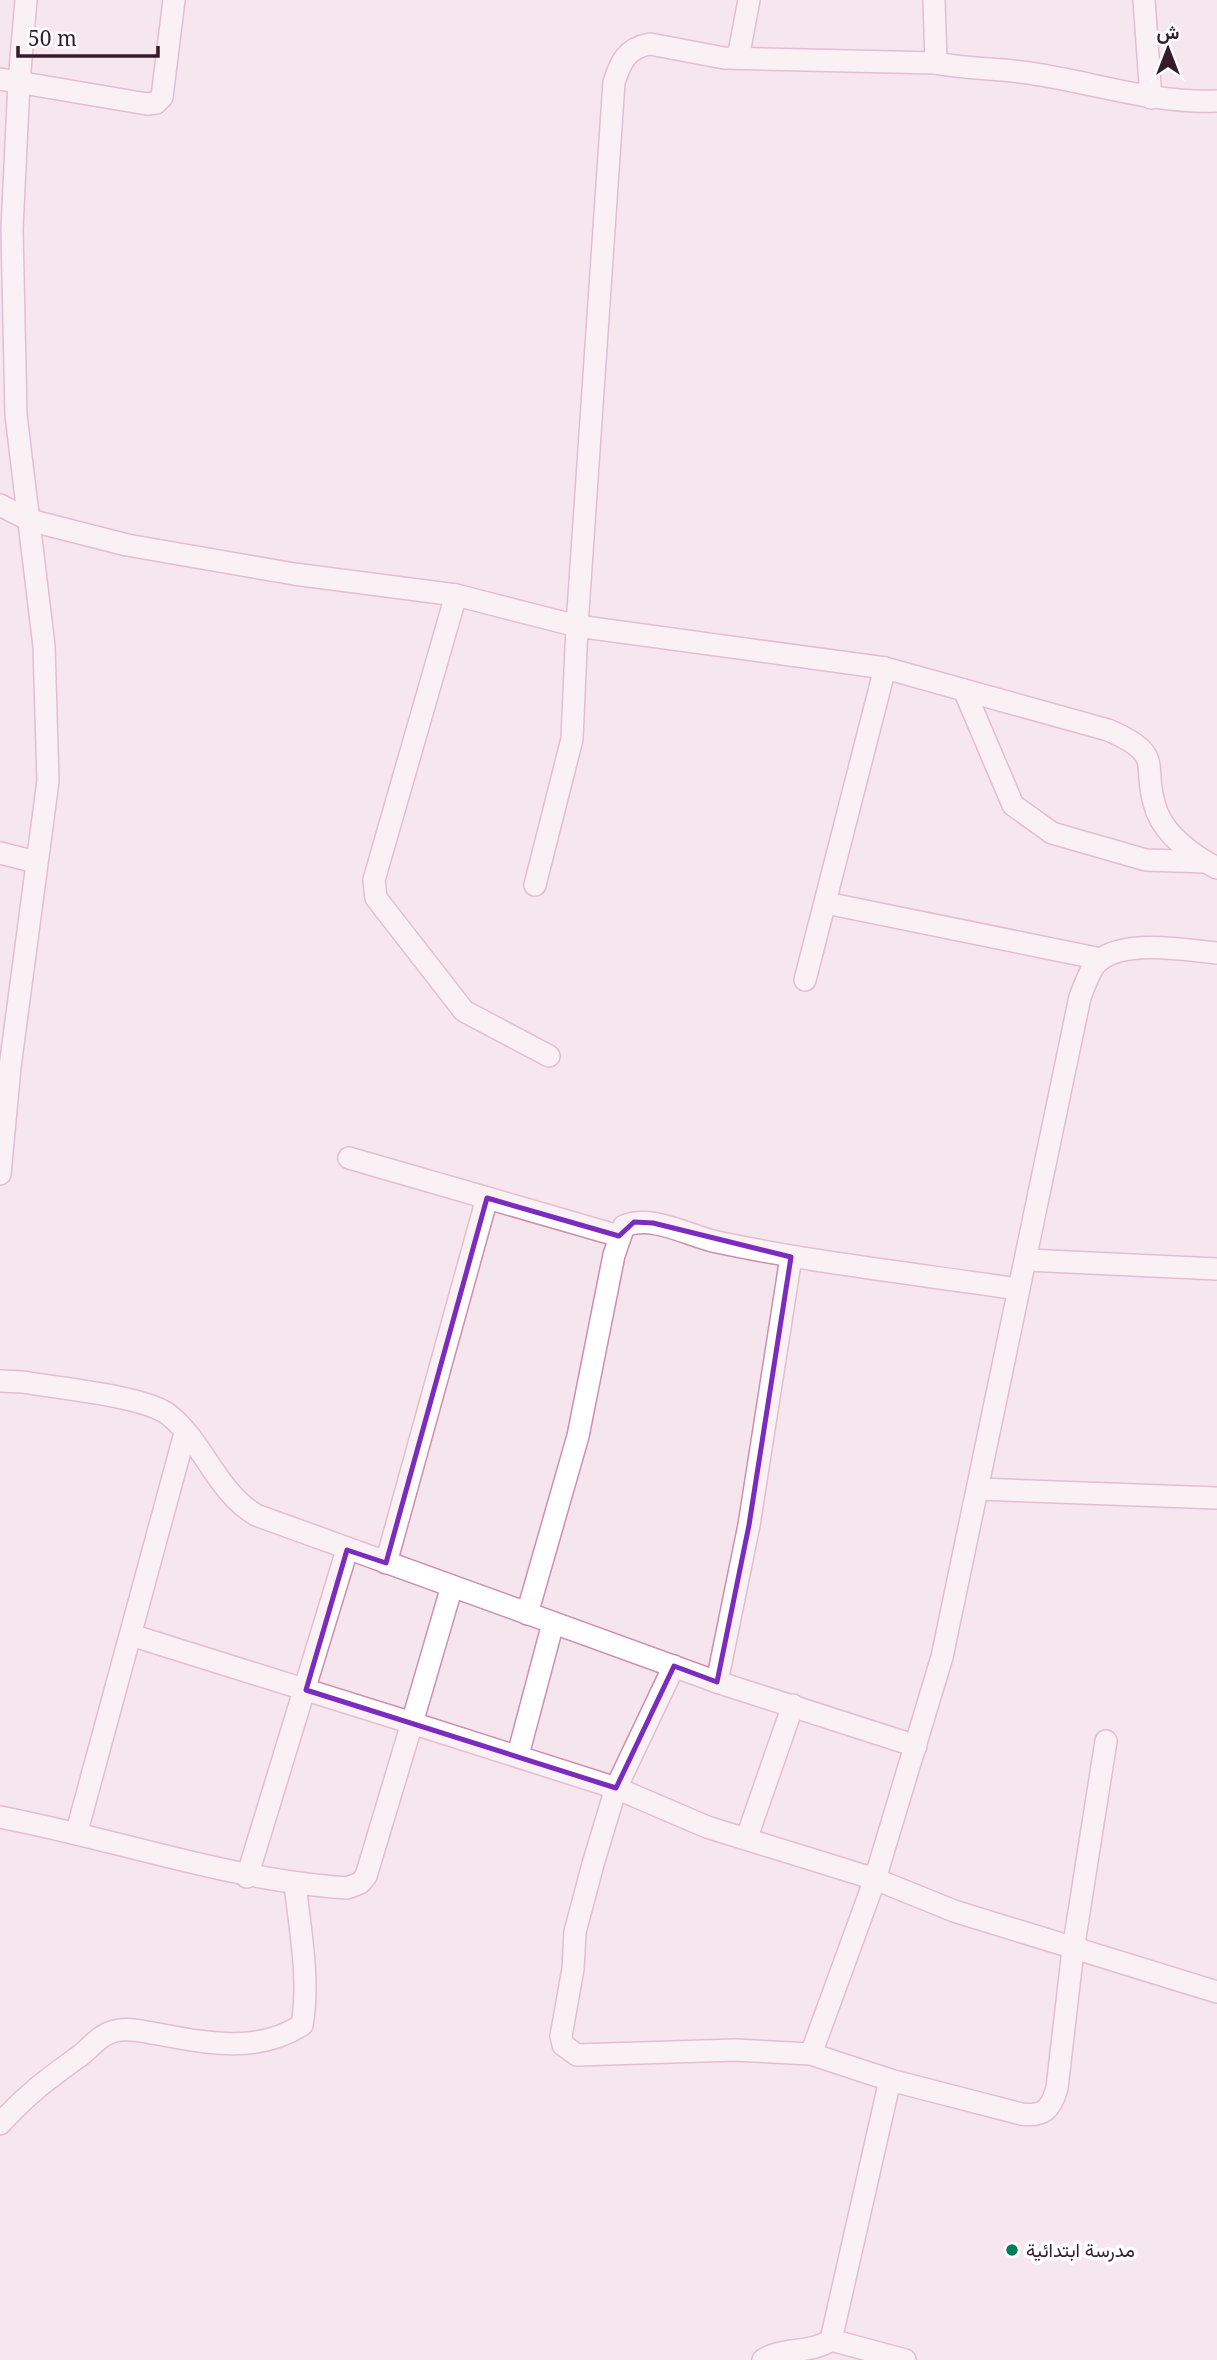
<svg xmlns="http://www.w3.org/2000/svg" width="1217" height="2360" font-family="'Noto Serif',Vazirmatn,serif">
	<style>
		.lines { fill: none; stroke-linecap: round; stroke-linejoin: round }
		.minor-casing { stroke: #d18cb1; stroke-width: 24 }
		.minor { stroke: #fff; stroke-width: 21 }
		.marked { fill: none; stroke: #7b2cbf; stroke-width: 5; stroke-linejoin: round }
		.poi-dot { fill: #007c5b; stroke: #fff; stroke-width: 2.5 }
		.labels { text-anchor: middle; stroke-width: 7; stroke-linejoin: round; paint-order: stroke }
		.poi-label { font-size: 19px; fill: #361b2a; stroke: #fff; text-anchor: start }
	</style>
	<rect width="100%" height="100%" fill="#f5e6ed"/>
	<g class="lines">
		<defs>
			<g id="minor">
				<path d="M 934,0 L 936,63"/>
				<path d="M 1144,0 L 1151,98"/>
				<path d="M 738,58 L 749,0"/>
				<path d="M 0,79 L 147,104 L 156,103 L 162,97 L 174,0"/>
				<path d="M 0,505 L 29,520 L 127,545 L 294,574 L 456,595 L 577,626 L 614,82 C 621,61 627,48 650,44 L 724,58 L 936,63 C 965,69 993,68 1021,72 C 1087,80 1150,104 1217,101"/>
				<path d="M 456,595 L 374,880 L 376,898 L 464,1011 L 549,1056"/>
				<path d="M 964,690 L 1013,805 L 1052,833 L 1146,860 L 1206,862"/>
				<path d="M 0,853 L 36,862"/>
				<path d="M 535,885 L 572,739 L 577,626 L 885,668 L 1108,730 C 1169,756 1139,766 1157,812 C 1166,836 1195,857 1217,868"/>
				<path d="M 826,903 L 1101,959"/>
				<path d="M 805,980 L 885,668"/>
				<path d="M 349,1158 L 619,1236"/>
				<path d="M 0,1174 L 10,1067 L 48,781 L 44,646 L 16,415 L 12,229 L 19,82 L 26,0"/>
				<path d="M 1027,1260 L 1217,1269"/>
				<path d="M 0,1381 L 23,1382 C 55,1388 146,1396 169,1415 C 204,1443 216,1491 256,1515 L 717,1682 L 916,1746"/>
				<path d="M 978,1489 L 1217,1498"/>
				<path d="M 386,1563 L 487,1198"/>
				<path d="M 452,1586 L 412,1723 L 616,1788 L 707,1827 L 875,1879 L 954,1911 L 1217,1992"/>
				<path d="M 527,1614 L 578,1436 L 614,1255 L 624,1226 C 652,1214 689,1236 717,1242 C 816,1263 917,1274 1018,1289"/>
				<path d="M 674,1666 L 616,1788 L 593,1864 L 575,1932 L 573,1969 L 561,2036 L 563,2045 L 577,2055 L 735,2050 L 811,2054 L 890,2080 L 1021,2114 C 1044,2117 1051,2109 1057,2088 L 1073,1950 L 1106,1741"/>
				<path d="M 717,1682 L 749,1525 L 791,1257"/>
				<path d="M 518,1755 L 553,1623"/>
				<path d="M 0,1817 C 116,1839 228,1880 347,1888 L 360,1883 L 366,1876 L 412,1723 L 131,1635"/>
				<path d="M 77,1831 L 185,1433"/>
				<path d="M 747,1837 L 793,1705"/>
				<path d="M 247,1877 L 347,1550"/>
				<path d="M 811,2054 L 875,1879 L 942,1657 L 1080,997 C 1084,987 1088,975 1094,966 C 1116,937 1185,950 1217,953"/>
				<path d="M 0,2124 C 28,2093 48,2079 81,2055 C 92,2046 101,2034 115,2031 C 129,2027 144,2032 158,2034 C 207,2043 257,2054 302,2025 C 310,1980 300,1930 295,1884"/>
				<path d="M 831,2340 L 905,2360"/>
				<path d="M 763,2360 C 783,2347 810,2354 831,2340 L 890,2080"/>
			</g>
		</defs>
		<use href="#minor" class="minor-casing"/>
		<use href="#minor" class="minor"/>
	</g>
	<path d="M0 0H1217V2360H0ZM 487,1198 L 619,1236 L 634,1222 L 653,1223 L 791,1257 L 749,1525 L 717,1682 L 674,1666 L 616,1788 L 306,1690 L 347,1550 L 386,1563 Z" fill="#f5e6ed" fill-opacity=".55" fill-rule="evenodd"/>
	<path class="marked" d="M 487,1198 L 619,1236 L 634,1222 L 653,1223 L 791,1257 L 749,1525 L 717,1682 L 674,1666 L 616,1788 L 306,1690 L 347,1550 L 386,1563 Z"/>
	<circle class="poi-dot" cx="1012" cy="2250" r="7"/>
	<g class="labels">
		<g class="poi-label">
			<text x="1026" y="2257">مدرسة ابتدائية</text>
		</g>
	</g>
	<g transform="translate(1168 49)" stroke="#ffffff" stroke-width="5" paint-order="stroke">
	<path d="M0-5L12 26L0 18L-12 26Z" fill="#361b2a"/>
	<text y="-10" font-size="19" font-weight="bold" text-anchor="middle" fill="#361b2a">ش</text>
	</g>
	<path d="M18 46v10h140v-10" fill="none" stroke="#361b2a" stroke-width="3.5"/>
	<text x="28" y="46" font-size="21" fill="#361b2a" stroke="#ffffff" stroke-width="5" paint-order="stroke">50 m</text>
</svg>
